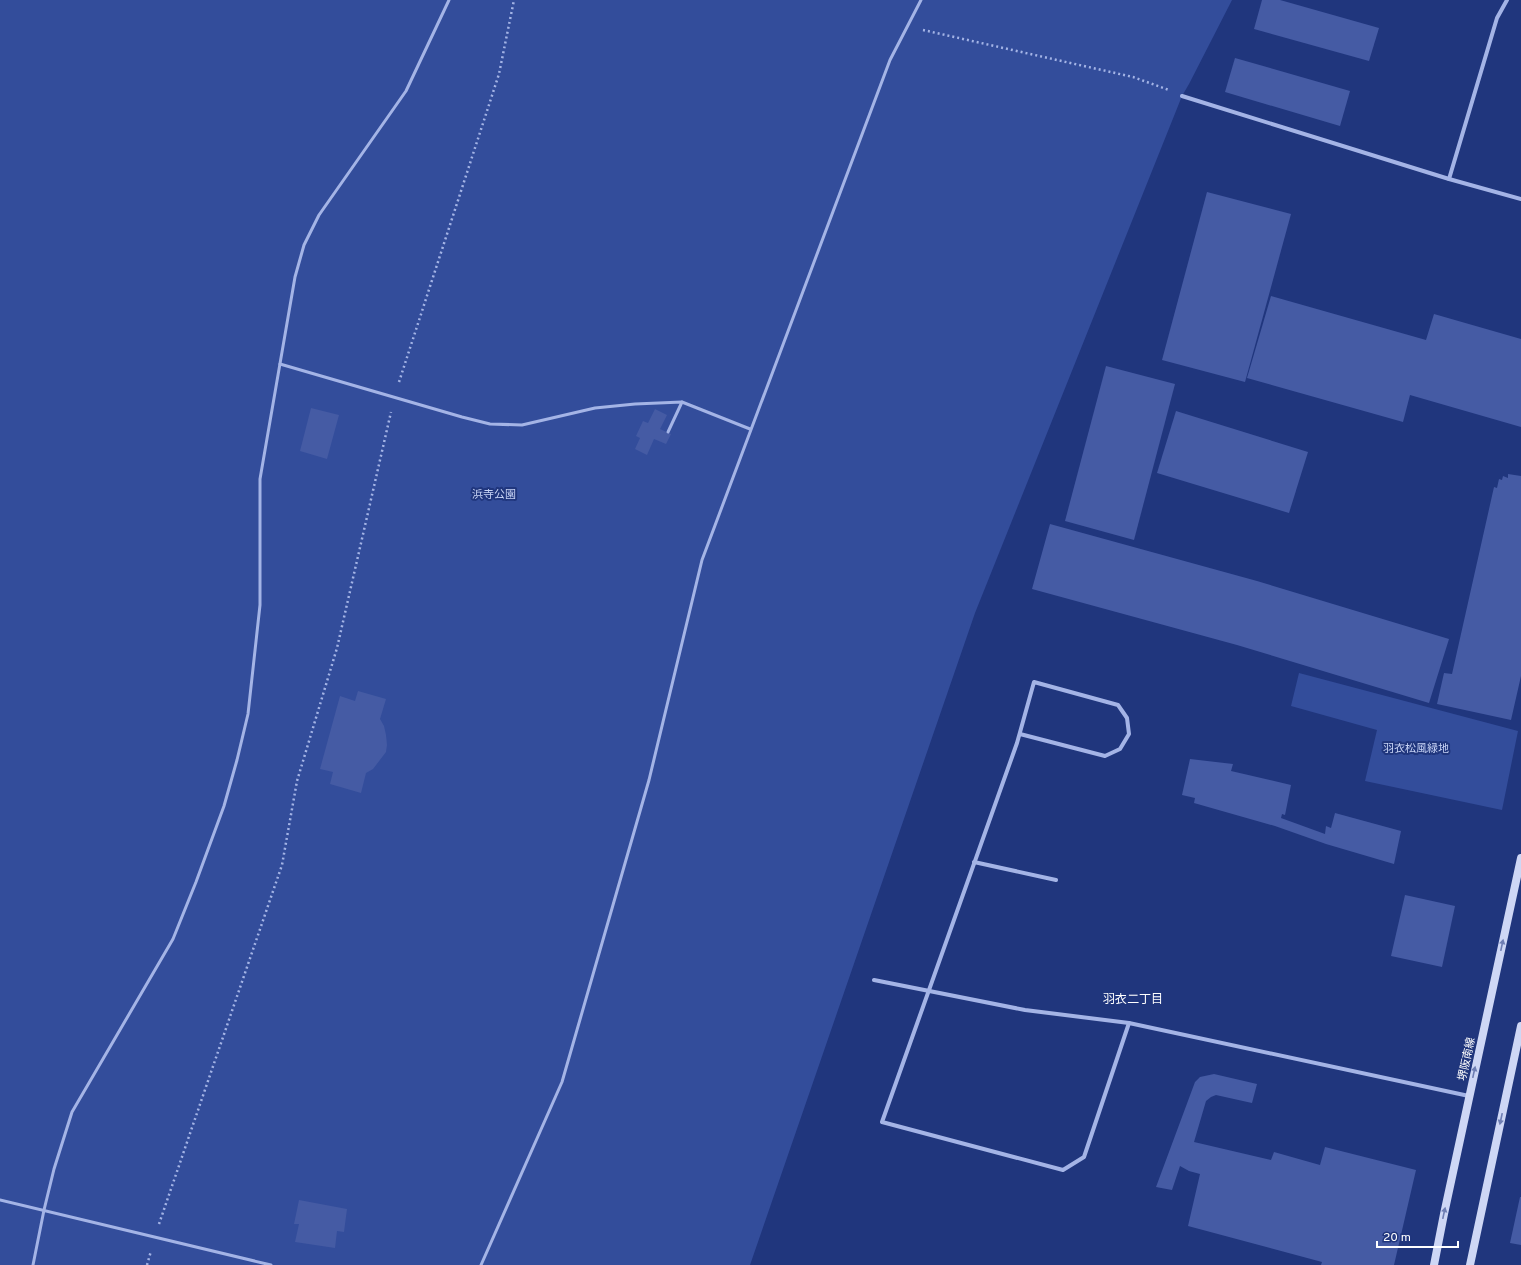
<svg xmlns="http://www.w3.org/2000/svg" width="1521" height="1265" font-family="Overpass,'Noto Sans JP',sans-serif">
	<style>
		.green { fill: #334d9b }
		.building { fill: #455ba4 }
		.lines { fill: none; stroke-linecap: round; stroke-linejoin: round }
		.path { stroke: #a4b4e6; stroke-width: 2.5; stroke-dasharray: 2 3; stroke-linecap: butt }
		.lane { stroke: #a4b4e6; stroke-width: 3 }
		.street { stroke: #a4b4e6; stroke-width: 4 }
		.secondary { stroke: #ced7f5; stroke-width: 8 }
		.oneway { fill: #6e7eb3 }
		.labels { text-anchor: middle; stroke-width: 4; stroke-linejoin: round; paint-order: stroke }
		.park-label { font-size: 11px; fill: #c7d3f5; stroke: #20367d }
		.street-label { font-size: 11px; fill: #fff; stroke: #20367d }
		.neighbourhood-label { font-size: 12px; fill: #fff; stroke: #20367d }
	</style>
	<rect width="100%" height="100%" fill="#20367d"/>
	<g class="green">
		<path d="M 0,0 L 1232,0 L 1189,84 L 1182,96 L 975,613 L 750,1265 L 0,1265 Z"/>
		<path d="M 1299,673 L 1518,731 L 1502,810 L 1365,781 L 1377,730 L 1291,706 Z"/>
	</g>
	<g class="building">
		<path d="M 1262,0 L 1280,0 L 1379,28 L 1369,61 L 1254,29 Z"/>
		<path d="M 1235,58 L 1350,91 L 1340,126 L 1225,92 Z"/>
		<path d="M 1207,192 L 1291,214 L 1245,382 L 1162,360 Z"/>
		<path d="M 1271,296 L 1426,340 L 1434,314 L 1521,339 L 1521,427 L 1410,395 L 1403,422 L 1247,378 Z"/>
		<path d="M 1106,366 L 1175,384 L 1134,540 L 1065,521 Z"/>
		<path d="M 311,408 L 339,415 L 327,459 L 300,451 Z"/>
		<path d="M 655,409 L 667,415 L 660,429 L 671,434 L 666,444 L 654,439 L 647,455 L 635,449 L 640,438 L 636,436 L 643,421 L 648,423 Z"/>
		<path d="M 1176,411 L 1308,452 L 1289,513 L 1157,473 Z"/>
		<path d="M 1508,474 L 1521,476 L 1521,676 L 1511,720 L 1437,704 L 1444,673 L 1452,674 L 1494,487 L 1497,488 L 1499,479 L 1502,480 L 1503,476 L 1508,478 Z"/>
		<path d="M 1050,524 L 1257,581 L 1449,639 L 1429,703 L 1237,645 L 1032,589 Z"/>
		<path d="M 358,691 L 386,699 L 380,719 L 384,726 L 386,735 L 387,745 L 386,752 L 373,769 L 366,773 L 361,793 L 330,784 L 333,772 L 320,769 L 340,696 L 355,701 Z"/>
		<path d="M 1190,759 L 1233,764 L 1231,771 L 1291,785 L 1285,815 L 1282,814 L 1281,818 L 1325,834 L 1326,826 L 1331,828 L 1335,813 L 1401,831 L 1394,864 L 1326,844 L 1275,826 L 1194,803 L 1195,798 L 1182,795 Z"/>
		<path d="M 1405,895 L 1455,906 L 1442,967 L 1391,956 Z"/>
		<path d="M 1214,1074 L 1257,1084 L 1252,1103 L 1216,1095 L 1211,1097 L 1206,1101 L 1194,1142 L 1271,1160 L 1274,1152 L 1320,1165 L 1325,1147 L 1416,1170 L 1394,1265 L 1321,1265 L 1322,1262 L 1188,1226 L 1200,1174 L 1189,1171 L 1180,1166 L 1172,1190 L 1156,1187 L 1195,1082 L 1200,1077 Z"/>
		<path d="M 1520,1197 L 1521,1197 L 1521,1245 L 1510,1243 Z"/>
		<path d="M 299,1200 L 347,1209 L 344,1232 L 337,1231 L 335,1248 L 295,1242 L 299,1224 L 294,1224 Z"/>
	</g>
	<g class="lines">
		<g class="path">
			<path d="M 923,30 L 1133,77 L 1169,90"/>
			<path d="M 399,382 L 499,74 L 514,0"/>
			<path d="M 159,1224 L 282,865 L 297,781 L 337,648 L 391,412"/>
			<path d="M 147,1265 L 151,1251"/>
		</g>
		<g class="lane">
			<path d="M 280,364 L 462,417 L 490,424 L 522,425 L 595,408 L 635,404 L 682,402 L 750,429"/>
			<path d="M 668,432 L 682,402"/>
			<path d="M 0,1200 L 271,1265"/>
			<path d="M 33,1265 L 44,1210 L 54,1169 L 72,1112 L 173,939 L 196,882 L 224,806 L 237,760 L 248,714 L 260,605 L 260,479 L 295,277 L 304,245 L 319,215 L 406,91 L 449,0"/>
			<path d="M 481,1265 L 562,1082 L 649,780 L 702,560 L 890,60 L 921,0"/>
		</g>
		<g class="street">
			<path d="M 1182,96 L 1449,179 L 1521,199"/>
			<path d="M 1449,179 L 1497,18 L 1507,0"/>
			<path d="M 1020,734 L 1105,756 L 1120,749 L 1129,734 L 1127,718 L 1118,705 L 1034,682 L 1017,743 L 882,1122 L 1063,1170 L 1084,1157 L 1129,1023"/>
			<path d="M 974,862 L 1056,880"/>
			<path d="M 874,980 L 1025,1010 L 1129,1023 L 1469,1096"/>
		</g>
		<g class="secondary">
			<path d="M 1434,1265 L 1444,1214 L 1521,858"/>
			<path d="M 1470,1265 L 1521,1026"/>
		</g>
	</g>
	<defs><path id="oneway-solid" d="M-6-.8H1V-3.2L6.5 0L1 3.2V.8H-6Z"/></defs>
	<g class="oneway">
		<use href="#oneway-solid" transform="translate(1502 945) rotate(-78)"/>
		<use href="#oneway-solid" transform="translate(1474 1072) rotate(-78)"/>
		<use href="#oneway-solid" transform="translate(1501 1119) rotate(102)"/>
		<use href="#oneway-solid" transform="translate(1444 1213) rotate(-78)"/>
	</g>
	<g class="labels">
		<g class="park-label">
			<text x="494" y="498">浜寺公園</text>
			<text x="1416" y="752">羽衣松風緑地</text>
		</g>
		<g class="street-label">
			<text transform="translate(1466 1059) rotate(-78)" y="4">堺阪南線</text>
		</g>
		<g class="neighbourhood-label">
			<text x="1133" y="1003">羽衣二丁目</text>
		</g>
	</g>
	<path d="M1377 1241v6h81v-6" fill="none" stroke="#ffffff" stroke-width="2"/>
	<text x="1383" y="1241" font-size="12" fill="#ffffff" stroke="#20367d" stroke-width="3" paint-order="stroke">20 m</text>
</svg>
